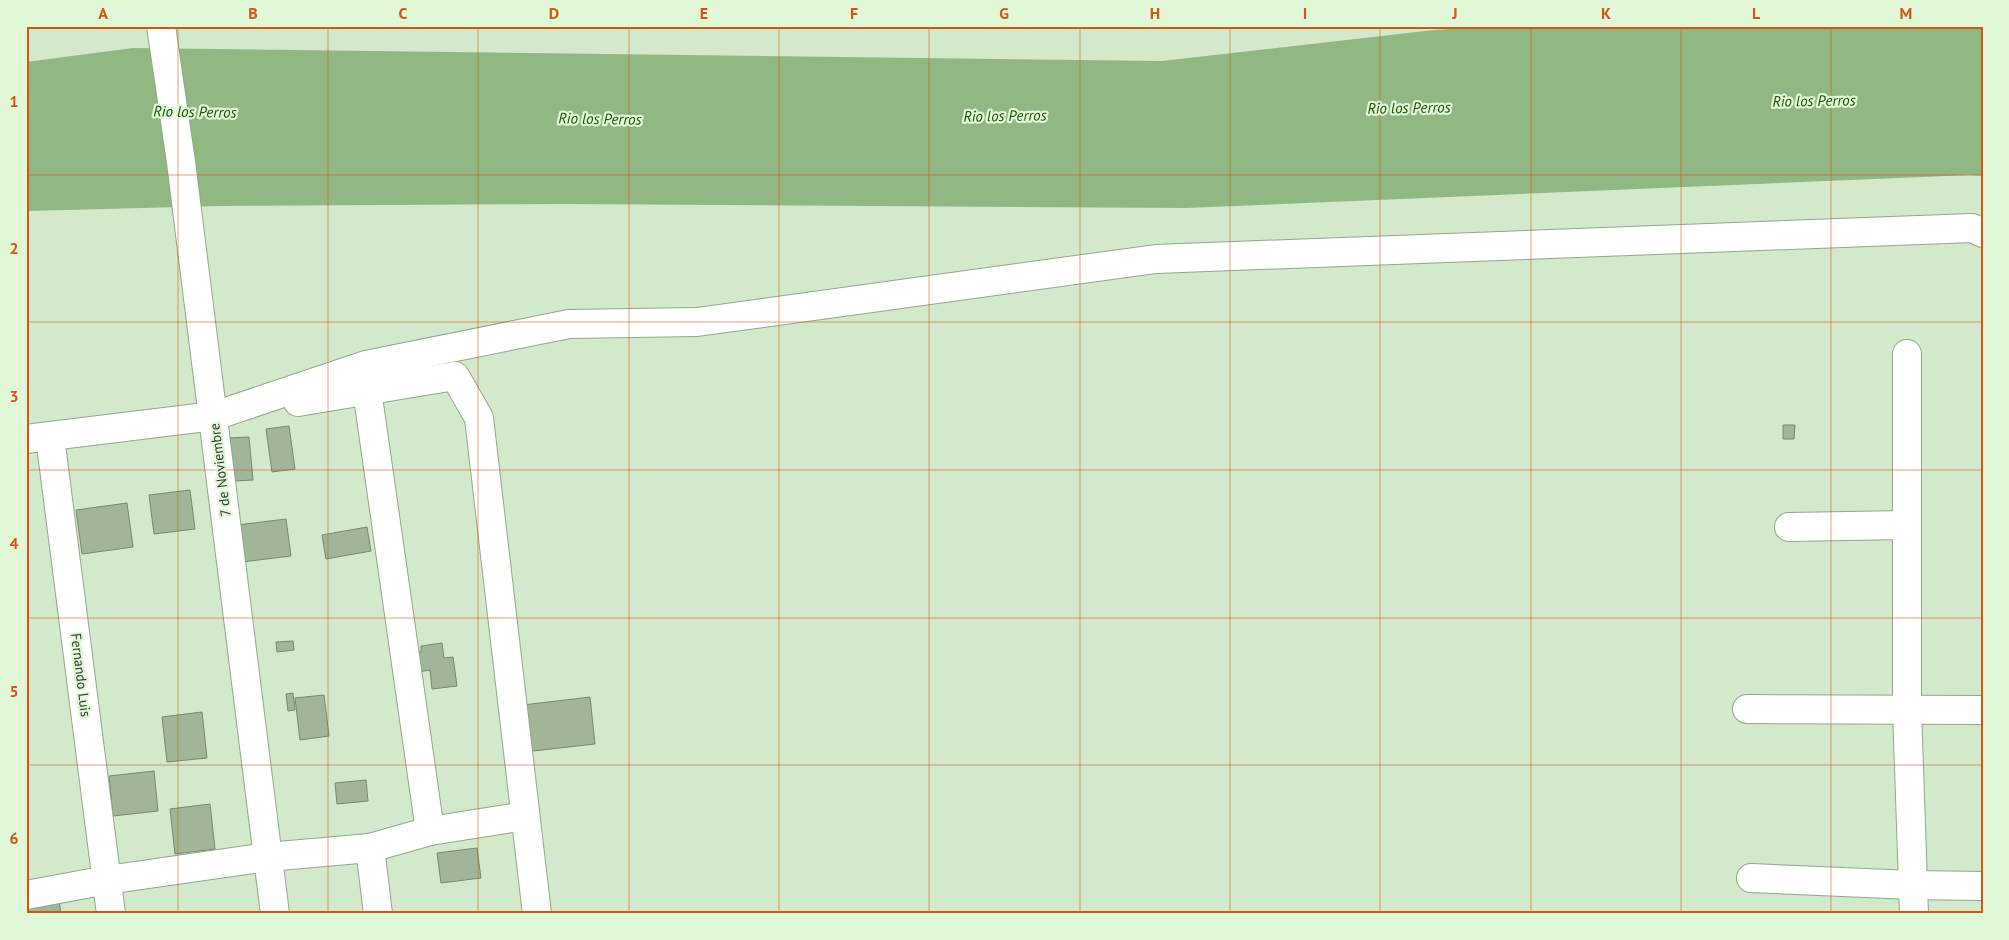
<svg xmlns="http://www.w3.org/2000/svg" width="2009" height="940" font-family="'PT Sans',sans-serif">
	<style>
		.water { fill: #91b882 }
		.building { fill: #a1b699; stroke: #75896e }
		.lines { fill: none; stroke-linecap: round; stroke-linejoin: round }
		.street-casing { stroke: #93a88b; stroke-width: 30 }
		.street { stroke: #fff; stroke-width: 28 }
		.grid { fill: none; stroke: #d65610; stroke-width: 1; stroke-opacity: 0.55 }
		.labels { text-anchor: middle; stroke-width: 4.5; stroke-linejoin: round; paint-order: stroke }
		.street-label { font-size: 14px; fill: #353e32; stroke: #e0f7d8 }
		.water-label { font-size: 15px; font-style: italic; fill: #215201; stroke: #e0f7d8 }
		.neatline { fill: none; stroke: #d65610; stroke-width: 2 }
		.grid-label { font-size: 16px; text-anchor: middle; font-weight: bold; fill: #d65610 }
	</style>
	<rect width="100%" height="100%" fill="#d3e9cb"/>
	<path class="water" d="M 1502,26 L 1983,28 L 1983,176 L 1971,175 L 1186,208 L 565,204 L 219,206 L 26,211 L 26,62 L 133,48 L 1162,61 L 1434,30 Z"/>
	<g class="building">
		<path d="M 1783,425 L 1795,425 L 1794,439 L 1783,439 Z"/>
		<path d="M 289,426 L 295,469 L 272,472 L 266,429 Z"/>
		<path d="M 249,437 L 253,480 L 235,481 L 233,469 L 230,469 L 227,438 Z"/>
		<path d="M 190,490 L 195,529 L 154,534 L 149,495 Z"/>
		<path d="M 127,503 L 133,547 L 82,554 L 76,510 Z"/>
		<path d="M 286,519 L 291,556 L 242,562 L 237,525 Z"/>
		<path d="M 367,527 L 371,551 L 326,559 L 322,535 Z"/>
		<path d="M 293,641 L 294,650 L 277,652 L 276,642 Z"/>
		<path d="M 442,643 L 444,658 L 453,657 L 457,686 L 432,689 L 430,670 L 419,672 L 412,652 L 421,652 L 421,646 Z"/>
		<path d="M 293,693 L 295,710 L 288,711 L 286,694 Z"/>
		<path d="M 324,695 L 329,736 L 300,740 L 295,698 Z"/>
		<path d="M 590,697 L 595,744 L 524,752 L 523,705 Z"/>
		<path d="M 202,712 L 207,758 L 167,762 L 162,717 Z"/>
		<path d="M 154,771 L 158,811 L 113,816 L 109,776 Z"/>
		<path d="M 366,780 L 368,801 L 337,804 L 335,783 Z"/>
		<path d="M 210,804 L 215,849 L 175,854 L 170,809 Z"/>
		<path d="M 477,848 L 481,878 L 441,883 L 437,853 Z"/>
		<path d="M 59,900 L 61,914 L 26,914 L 26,904 Z"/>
	</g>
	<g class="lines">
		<defs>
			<g id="street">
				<path d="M 161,26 L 181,162 L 275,914"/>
				<path d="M 1907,354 L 1907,709 L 1914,914"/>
				<path d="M 367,390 L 430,831"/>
				<path d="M 298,402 L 455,376 L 479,418 L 537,914"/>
				<path d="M 50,437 L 111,914"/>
				<path d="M 26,439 L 214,416 L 366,365 L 569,324 L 697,322 L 1156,259 L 1972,228 L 1983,233"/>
				<path d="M 1789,527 L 1906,525"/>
				<path d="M 1747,709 L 1983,710"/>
				<path d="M 370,848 L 378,914"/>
				<path d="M 1751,878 L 1912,885 L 1983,886"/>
				<path d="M 26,895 L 107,880 L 267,857 L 370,848 L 430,831 L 525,816"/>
			</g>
		</defs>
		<use href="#street" class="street-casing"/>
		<use href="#street" class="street"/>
	</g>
	<path class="grid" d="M 178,26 L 178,914M 328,26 L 328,914M 478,26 L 478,914M 629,26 L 629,914M 779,26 L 779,914M 929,26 L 929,914M 1080,26 L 1080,914M 1230,26 L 1230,914M 1380,26 L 1380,914M 1531,26 L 1531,914M 1681,26 L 1681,914M 1831,26 L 1831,914M 26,175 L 1983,175M 26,322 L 1983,322M 26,470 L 1983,470M 26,618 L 1983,618M 26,765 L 1983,765"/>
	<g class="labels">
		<g class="street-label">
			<text transform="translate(220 470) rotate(-97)" y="5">7 de Noviembre</text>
			<text transform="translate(81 675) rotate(83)" y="5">Fernando Luis</text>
		</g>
		<g class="water-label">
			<text transform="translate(1814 101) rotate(-1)" y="5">Rio los Perros</text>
			<text transform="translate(1409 108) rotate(-1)" y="5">Rio los Perros</text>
			<text transform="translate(195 112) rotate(1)" y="5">Rio los Perros</text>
			<text transform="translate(1005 116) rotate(-1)" y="5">Rio los Perros</text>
			<text transform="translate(600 119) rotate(1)" y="5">Rio los Perros</text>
		</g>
	</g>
	<rect width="2009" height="940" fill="none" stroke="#e0f7d8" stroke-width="55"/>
	<rect x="28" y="28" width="1954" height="884" class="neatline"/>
	<g class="grid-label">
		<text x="103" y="19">A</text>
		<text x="253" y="19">B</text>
		<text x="403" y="19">C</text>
		<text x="554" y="19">D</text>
		<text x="704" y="19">E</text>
		<text x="854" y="19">F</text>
		<text x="1004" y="19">G</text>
		<text x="1155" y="19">H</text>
		<text x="1305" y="19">I</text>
		<text x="1455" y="19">J</text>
		<text x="1606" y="19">K</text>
		<text x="1756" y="19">L</text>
		<text x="1906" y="19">M</text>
		<text x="14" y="107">1</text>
		<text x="14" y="254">2</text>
		<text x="14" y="402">3</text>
		<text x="14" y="549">4</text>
		<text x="14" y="697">5</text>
		<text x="14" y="844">6</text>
	</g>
</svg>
